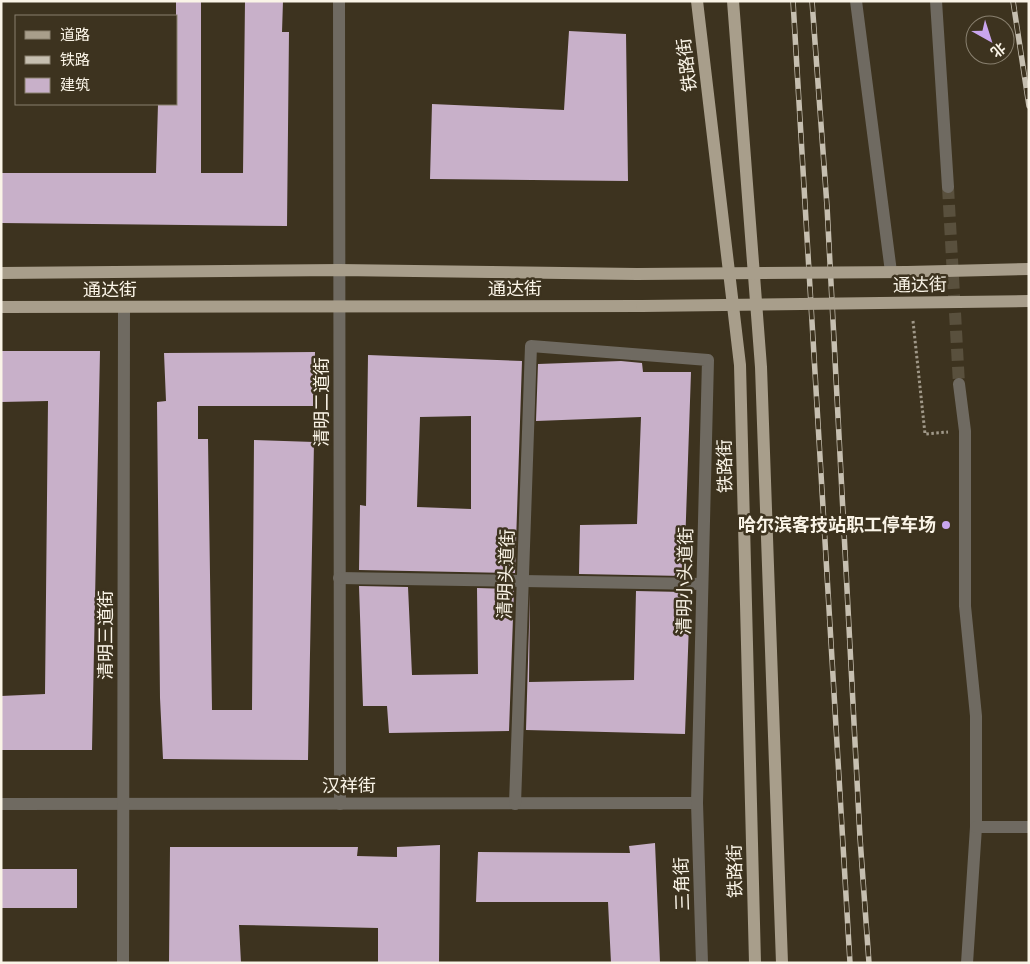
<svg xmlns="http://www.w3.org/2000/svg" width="1030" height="964" font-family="Signika,'Noto Sans SC',sans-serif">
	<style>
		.building { fill: #c8b0c9; fill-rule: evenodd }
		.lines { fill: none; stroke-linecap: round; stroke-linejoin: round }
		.minor-tunnel { stroke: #59503d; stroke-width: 12; stroke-dasharray: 12 6; stroke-linecap: butt }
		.path { stroke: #a19989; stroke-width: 3; stroke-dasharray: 2.5 2.5; stroke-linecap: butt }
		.minor { stroke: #6f6a61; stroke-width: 12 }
		.major { stroke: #a89e8b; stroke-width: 12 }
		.rail-casing { stroke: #c6bfb0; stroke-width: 5.5 }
		.rail { stroke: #3d331f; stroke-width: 4; stroke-dasharray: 11; stroke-linecap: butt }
		.major-bridge { stroke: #a89e8b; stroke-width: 12 }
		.poi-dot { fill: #c9a5ee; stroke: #3d331f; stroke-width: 2 }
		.labels { text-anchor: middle; stroke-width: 5; stroke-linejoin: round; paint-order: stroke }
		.street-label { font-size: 18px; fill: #faf4e7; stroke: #3d331f }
		.poi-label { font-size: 18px; font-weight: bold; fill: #faf4e7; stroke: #3d331f; text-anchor: end }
	</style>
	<rect width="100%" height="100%" fill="#3d331f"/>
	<g class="building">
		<path d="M 176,1 L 201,1 L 201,173 L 243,173 L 245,1 L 283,1 L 282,32 L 289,32 L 287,226 L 1,223 L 1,173 L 156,173 L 158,104 L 176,104 Z"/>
		<path d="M 569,31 L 626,34 L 628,181 L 430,179 L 432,104 L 564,110 Z"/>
		<path d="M 1,351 L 100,351 L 92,750 L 1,750 L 1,696 L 45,694 L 48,401 L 1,402 Z"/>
		<path d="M 315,352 L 314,406 L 198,406 L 198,439 L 208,439 L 212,710 L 252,710 L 254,440 L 314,442 L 308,760 L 163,759 L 160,698 L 157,402 L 166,401 L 164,353 Z"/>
		<path d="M 368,355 L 522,361 L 515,573 L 359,570 L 360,505 L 366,506 ZM 471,416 L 471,509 L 417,507 L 420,417 Z"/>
		<path d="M 621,361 L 642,363 L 643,372 L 691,372 L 684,576 L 579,574 L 580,525 L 637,524 L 641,417 L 536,421 L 538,364 Z"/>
		<path d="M 359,586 L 408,587 L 412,675 L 478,674 L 477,588 L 514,589 L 509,731 L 389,733 L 387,706 L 363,706 Z"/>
		<path d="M 636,591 L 683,592 L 683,596 L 690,596 L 685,734 L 526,730 L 530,593 L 529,682 L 634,680 Z"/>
		<path d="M 655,843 L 660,963 L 611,963 L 608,902 L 476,902 L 478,852 L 630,853 L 629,846 Z"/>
		<path d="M 440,845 L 439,963 L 378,963 L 378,928 L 239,925 L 241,963 L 169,963 L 170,847 L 358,847 L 357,856 L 397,857 L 397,847 Z"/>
		<rect x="1" y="869" width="76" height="39"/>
	</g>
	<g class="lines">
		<path class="minor-tunnel" d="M 948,187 L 959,384"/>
		<path class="path" d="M 913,321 L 925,434 L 948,432"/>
		<g class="minor">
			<path d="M 339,1 L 340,804"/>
			<path d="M 856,1 L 891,272"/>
			<path d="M 936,1 L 948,187"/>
			<path d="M 959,384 L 965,431 L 965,606 L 976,716 L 976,827 L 967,963"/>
			<path d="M 339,578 L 702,584"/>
			<path d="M 1,804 L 697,803"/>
			<path d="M 515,804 L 531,346 L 708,360 L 697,803 L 702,963"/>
			<path d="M 976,827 L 1029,827"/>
			<path d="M 123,963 L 124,308"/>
		</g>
		<g class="major">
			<path d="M 697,1 L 740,365 L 755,963"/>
			<path d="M 733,1 L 761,367 L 782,963"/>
			<path d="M 1,273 L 339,270 L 637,274"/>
			<path d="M 1,307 L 642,306"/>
		</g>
		<defs>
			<g id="rail">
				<path d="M 793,1 L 850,963"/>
				<path d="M 812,1 L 827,206 L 860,838 L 869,963"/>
				<path d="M 1013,1 L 1029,106"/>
			</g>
		</defs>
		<use href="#rail" class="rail-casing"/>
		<use href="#rail" class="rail"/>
		<g class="major-bridge">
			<path d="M 637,274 L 907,272 L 1029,269"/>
			<path d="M 642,306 L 1029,301"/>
		</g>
	</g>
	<circle class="poi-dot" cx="946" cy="525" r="5"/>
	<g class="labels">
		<g class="street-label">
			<text transform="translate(687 65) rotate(-97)" y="6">铁路街</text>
			<text transform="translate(920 285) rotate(-1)" y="6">通达街</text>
			<text x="515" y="295">通达街</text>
			<text x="110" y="296">通达街</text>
			<text transform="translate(322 402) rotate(-90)" y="6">清明二道街</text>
			<text transform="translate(725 466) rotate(-91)" y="6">铁路街</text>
			<text transform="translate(506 574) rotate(-88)" y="6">清明头道街</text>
			<text transform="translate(685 581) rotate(-89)" y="6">清明小头道街</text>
			<text transform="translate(106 635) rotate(-90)" y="6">清明三道街</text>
			<text x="349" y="792">汉祥街</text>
			<text transform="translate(735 871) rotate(-91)" y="6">铁路街</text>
			<text transform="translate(682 884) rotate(-92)" y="6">三角街</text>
		</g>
		<g class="poi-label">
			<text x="936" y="531">哈尔滨客技站职工停车场</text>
		</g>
	</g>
	<rect width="1030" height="964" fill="none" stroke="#faf4e7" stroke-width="5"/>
	<rect x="15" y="15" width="162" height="90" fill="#3d331f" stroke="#89806f"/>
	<rect x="25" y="31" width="25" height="8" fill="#a89e8b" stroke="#89806f"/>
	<text x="60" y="40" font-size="15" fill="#faf4e7">道路</text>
	<rect x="25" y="56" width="25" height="8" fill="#c6bfb0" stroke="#89806f"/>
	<text x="60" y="65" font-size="15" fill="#faf4e7">铁路</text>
	<rect x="25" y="78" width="25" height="15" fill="#c8b0c9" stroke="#89806f"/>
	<text x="60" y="90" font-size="15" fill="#faf4e7">建筑</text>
	<g transform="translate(990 40) rotate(141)"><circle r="24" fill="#3d331f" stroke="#89806f"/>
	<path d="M0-4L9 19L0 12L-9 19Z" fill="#c9a5ee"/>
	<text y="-8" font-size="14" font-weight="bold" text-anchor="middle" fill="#faf4e7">北</text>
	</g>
</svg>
